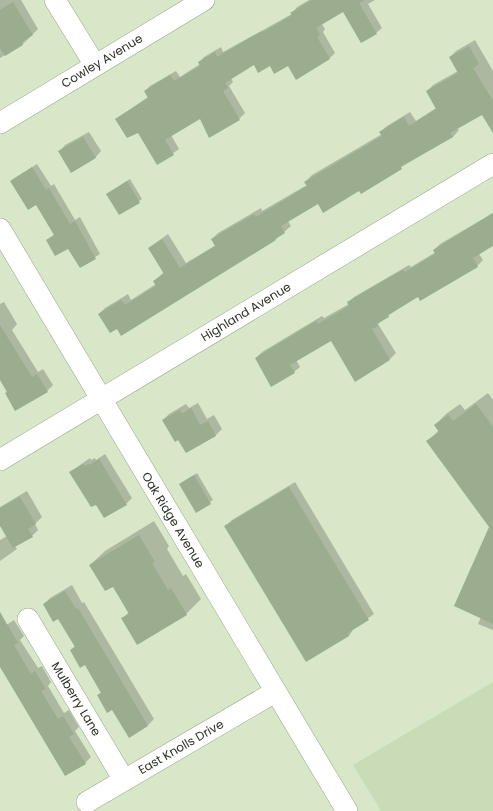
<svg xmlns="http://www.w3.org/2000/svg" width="493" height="811" font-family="Poppins,sans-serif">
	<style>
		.built { fill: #c9dcb7 }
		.shadow { fill: #0003 }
		.building { fill: #9cac8e }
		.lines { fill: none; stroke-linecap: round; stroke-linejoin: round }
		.minor-casing { stroke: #98a78a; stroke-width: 22 }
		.minor { stroke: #fff; stroke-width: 21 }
		.labels { text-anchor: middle; stroke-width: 3; stroke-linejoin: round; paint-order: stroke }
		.street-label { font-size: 12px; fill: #2a3024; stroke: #fff }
	</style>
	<rect width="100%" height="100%" fill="#d7e7c8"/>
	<path class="built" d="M 493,682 L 493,811 L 381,811 L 353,765 Z"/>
	<g class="shadow">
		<path d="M 0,0 L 21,0 L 38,29 L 23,44 L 0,58 Z"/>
		<path d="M 309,0 L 375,0 L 368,4 L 382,28 L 376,33 L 344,11 L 322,24 L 325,29 L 323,32 L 335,53 L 330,58 L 297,78 L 288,65 L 254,64 L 231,78 L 233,82 L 229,86 L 245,113 L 239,119 L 200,118 L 171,135 L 179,149 L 158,164 L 138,131 L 116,119 L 148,97 L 145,91 L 150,86 L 176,71 L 180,77 L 200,64 L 199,63 L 204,57 L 221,47 L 223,52 L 292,14 L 297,7 Z"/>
		<path d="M 475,40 L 493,71 L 493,110 L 482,113 L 457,128 L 459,130 L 453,137 L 406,163 L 361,193 L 359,189 L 318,203 L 288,221 L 291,226 L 275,240 L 117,328 L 99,314 L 105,308 L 128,294 L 131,300 L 156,284 L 154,281 L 164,272 L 149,248 L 168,234 L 186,263 L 216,245 L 212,239 L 218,233 L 261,208 L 262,211 L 307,185 L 305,182 L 312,175 L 382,134 L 380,132 L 387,126 L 410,112 L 416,121 L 436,108 L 427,91 L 433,85 L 458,71 L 450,57 L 456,51 Z"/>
		<path d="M 89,132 L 101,151 L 95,158 L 59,152 L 65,145 Z"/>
		<path d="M 37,164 L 51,186 L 54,184 L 75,220 L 80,217 L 100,254 L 80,267 L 69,247 L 47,241 L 55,234 L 36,203 L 11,181 Z"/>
		<path d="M 130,179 L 142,199 L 120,214 L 107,194 Z"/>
		<path d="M 493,213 L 493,245 L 479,254 L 483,260 L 477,266 L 418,296 L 383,319 L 378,324 L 396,353 L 390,359 L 355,381 L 331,340 L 296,360 L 300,367 L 294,372 L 256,358 L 262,352 L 322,316 L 324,318 L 349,304 L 349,302 L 354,297 L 409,265 L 411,267 L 436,252 L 434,250 L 440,244 Z"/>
		<path d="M 4,302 L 17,324 L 12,330 L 38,372 L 43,369 L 53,385 L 47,391 L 15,410 L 8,391 L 0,378 L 0,304 Z"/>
		<path d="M 488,393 L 493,400 L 493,630 L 478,624 L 481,617 L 490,527 L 428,441 L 439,430 L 435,425 L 446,414 L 460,404 L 465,410 Z"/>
		<path d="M 198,403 L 207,419 L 214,415 L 222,429 L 216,435 L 186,452 L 179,439 L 163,420 L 169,414 L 186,404 L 189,408 Z"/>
		<path d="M 105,454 L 132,498 L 126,504 L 96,503 L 70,472 L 90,458 L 91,460 L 95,458 L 96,460 Z"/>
		<path d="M 197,473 L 213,500 L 196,511 L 180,484 Z"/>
		<path d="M 295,482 L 374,614 L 354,628 L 349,636 L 226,526 L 232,520 Z"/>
		<path d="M 27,491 L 42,517 L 35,524 L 38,530 L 32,536 L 15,546 L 17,549 L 0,561 L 0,540 L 7,536 L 0,524 L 0,507 Z"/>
		<path d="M 154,521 L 169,546 L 167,549 L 183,576 L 186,574 L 201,599 L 186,614 L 122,619 L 129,612 L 113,586 L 90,565 L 105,551 Z"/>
		<path d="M 72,585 L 82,603 L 84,602 L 154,719 L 148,725 L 129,736 L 112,708 L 98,695 L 102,692 L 85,664 L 71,650 L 75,646 L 59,618 L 44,604 L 50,598 Z"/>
		<path d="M 14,620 L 24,636 L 20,640 L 38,668 L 42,666 L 51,682 L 48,686 L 64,713 L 69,710 L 79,727 L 75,731 L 91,757 L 85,763 L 0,663 L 0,629 Z"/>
	</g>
	<g class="building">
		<path d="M 312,0 L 365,0 L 359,3 L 377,34 L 361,43 L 343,12 L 316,28 L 320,35 L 317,37 L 330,59 L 296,80 L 288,66 L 274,74 L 270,66 L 258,73 L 254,65 L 225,83 L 228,88 L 223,91 L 240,120 L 209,138 L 200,119 L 165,140 L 174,155 L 157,165 L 138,133 L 127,138 L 115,119 L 148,98 L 144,91 L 170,75 L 174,81 L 200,66 L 198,62 L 215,52 L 217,57 L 260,32 L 265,31 L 292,15 L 290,13 Z"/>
		<path d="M 13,2 L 33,35 L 22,42 L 23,45 L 5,56 L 0,48 L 0,10 Z"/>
		<path d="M 469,46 L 479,64 L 473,68 L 493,101 L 493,133 L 482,115 L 450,133 L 453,137 L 401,167 L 402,169 L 361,194 L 359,191 L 323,213 L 318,204 L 281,226 L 285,233 L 275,239 L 276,240 L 121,336 L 117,329 L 110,333 L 98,314 L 121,300 L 125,305 L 156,286 L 153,281 L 164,274 L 148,248 L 162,239 L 180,268 L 215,246 L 211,239 L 254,214 L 256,217 L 307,186 L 304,182 L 382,136 L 379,132 L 404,117 L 409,126 L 436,109 L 426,91 L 458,73 L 449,57 Z"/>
		<path d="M 83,137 L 96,158 L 71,173 L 58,151 Z"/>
		<path d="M 32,167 L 46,190 L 49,188 L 70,224 L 75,221 L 96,259 L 80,268 L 68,249 L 55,256 L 46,240 L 54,235 L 36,205 L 28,210 L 10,181 Z"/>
		<path d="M 127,181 L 140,203 L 119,215 L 106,194 Z"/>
		<path d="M 493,213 L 493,246 L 473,258 L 478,267 L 420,301 L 418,297 L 388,315 L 389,317 L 377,324 L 378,326 L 372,329 L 390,360 L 355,382 L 331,341 L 290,365 L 295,373 L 271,387 L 255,358 L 316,321 L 318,324 L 349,306 L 347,302 L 371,288 L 403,270 L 405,272 L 435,254 L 433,250 Z"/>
		<path d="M 0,325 L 32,377 L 37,374 L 48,392 L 15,411 L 5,393 L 7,392 L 0,380 Z"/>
		<path d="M 476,404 L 493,427 L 493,624 L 454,606 L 489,527 L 426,441 L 439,432 L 434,425 L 448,415 L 453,421 Z"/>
		<path d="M 191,408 L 200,425 L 208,421 L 216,436 L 186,453 L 178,440 L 175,442 L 162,420 L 180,410 L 182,414 Z"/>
		<path d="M 99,459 L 127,505 L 104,518 L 96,505 L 91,507 L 69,472 L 83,464 L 85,466 L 88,464 L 89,465 Z"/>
		<path d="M 194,475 L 211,504 L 196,513 L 179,484 Z"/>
		<path d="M 289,487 L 369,620 L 348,633 L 349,636 L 306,662 L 224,526 Z"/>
		<path d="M 20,497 L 36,524 L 28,529 L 33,537 L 13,548 L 0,526 L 0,508 Z"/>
		<path d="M 139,535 L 155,562 L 152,563 L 168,590 L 171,588 L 187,615 L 137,645 L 121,618 L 129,614 L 113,587 L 105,591 L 89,565 Z"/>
		<path d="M 65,591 L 76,609 L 78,608 L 148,726 L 129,738 L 112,710 L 107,713 L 97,695 L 101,693 L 85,665 L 80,668 L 70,650 L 75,647 L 58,619 L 53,622 L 43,604 Z"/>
		<path d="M 0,612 L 18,643 L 14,645 L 31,674 L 35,671 L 46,689 L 41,691 L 58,719 L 63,716 L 74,734 L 69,737 L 86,764 L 65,776 L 0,667 Z"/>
	</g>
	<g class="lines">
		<defs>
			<g id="minor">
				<path d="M 55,0 L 95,65"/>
				<path d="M 0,123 L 204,0"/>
				<path d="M 0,229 L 347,811"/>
				<path d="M 0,460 L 493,164"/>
				<path d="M 28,619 L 124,780"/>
				<path d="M 87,802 L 275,692"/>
			</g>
		</defs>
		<use href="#minor" class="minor-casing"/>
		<use href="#minor" class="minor"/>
	</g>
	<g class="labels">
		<g class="street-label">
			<text transform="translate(102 61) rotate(-31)" y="4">Cowley Avenue</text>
			<text transform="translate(246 312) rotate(-31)" y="4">Highland Avenue</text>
			<text transform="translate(173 520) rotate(59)" y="4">Oak Ridge Avenue</text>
			<text transform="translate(76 699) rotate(59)" y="4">Mulberry Lane</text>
			<text transform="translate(181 747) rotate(-30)" y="4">East Knolls Drive</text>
		</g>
	</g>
</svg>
